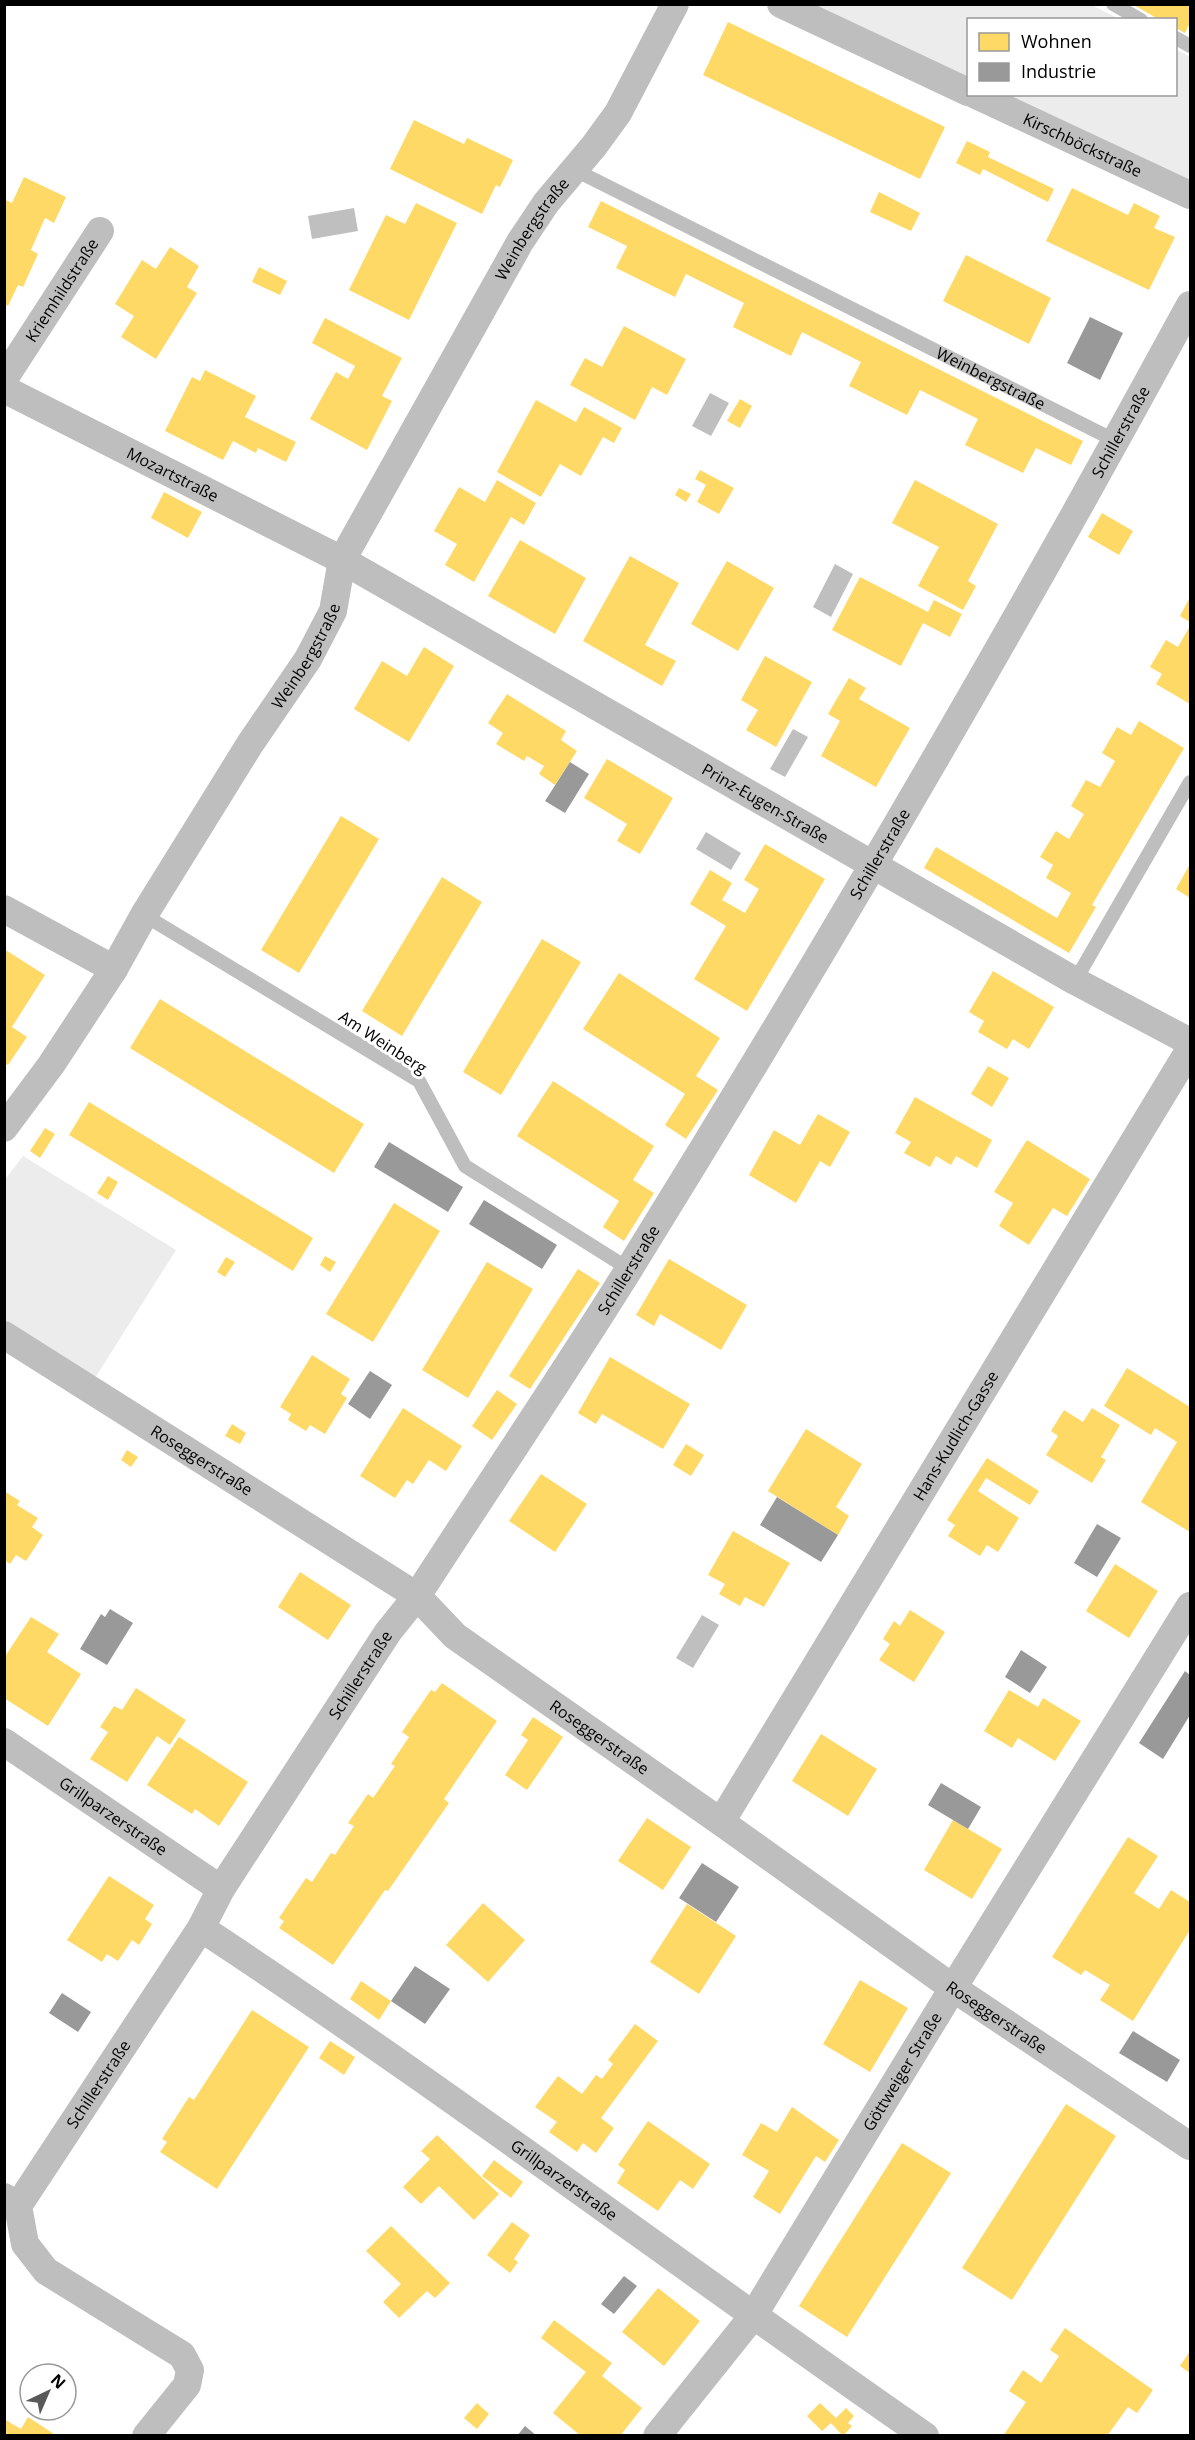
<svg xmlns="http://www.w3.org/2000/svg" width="1195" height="2440" font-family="'Open Sans',sans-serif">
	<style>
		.green { fill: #ececec }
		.water { fill: #bfbfbf }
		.homes { fill: #ffd966 }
		.industry { fill: #999 }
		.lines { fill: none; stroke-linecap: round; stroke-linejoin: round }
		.lane { stroke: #bebebe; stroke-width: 14 }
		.street { stroke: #bebebe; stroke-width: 28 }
		.labels { text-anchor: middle; stroke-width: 6; stroke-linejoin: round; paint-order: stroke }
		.street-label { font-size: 16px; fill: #000; stroke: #fff }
	</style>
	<rect width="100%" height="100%" fill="#fff"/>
	<g class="green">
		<path d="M 1090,4 L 1119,19 L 968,20 L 968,81 L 802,5 Z"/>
		<path d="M 1176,49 L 1190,57 L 1190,182 L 999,95 L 1176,94 Z"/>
		<path d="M 23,1156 L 176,1250 L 95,1378 L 5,1320 L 4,1181 Z"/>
	</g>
	<g class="water">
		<path d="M 354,208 L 358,231 L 312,239 L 308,216 Z"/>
		<path d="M 710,393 L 729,403 L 711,436 L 692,426 Z"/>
		<path d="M 835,564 L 853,574 L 831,617 L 813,607 Z"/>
		<path d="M 793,729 L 808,737 L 785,777 L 770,769 Z"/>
		<path d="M 706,832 L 741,853 L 731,870 L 696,849 Z"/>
		<path d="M 702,1615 L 719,1625 L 693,1668 L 676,1658 Z"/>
	</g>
	<g class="homes">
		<path d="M 1132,4 L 1190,4 L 1190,23 L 1185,33 L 1176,28 L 1176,20 L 1160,20 Z"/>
		<path d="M 728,22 L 945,127 L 920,179 L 703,75 Z"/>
		<path d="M 414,120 L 464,144 L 467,138 L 513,160 L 500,187 L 496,185 L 482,214 L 390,169 Z"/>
		<path d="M 967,141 L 990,152 L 988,157 L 1054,189 L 1048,202 L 983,169 L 980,175 L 956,163 Z"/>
		<path d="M 24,177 L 66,197 L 54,223 L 45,218 L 31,250 L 38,254 L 23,287 L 18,285 L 8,306 L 4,304 L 4,203 L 6,200 L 12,203 Z"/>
		<path d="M 1072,188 L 1128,215 L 1134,203 L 1160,216 L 1154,228 L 1175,237 L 1149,290 L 1046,241 Z"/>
		<path d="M 879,192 L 920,213 L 911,231 L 870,212 Z"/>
		<path d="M 601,201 L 1083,441 L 1071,465 L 1036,448 L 1023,473 L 965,445 L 978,419 L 920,390 L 907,415 L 849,386 L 861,362 L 802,332 L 791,356 L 733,327 L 744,303 L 686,274 L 675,297 L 616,268 L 627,246 L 588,227 Z"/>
		<path d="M 416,203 L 457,223 L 409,320 L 349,290 L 386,215 L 405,224 Z"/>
		<path d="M 170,247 L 199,266 L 187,287 L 197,293 L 156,359 L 121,337 L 134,316 L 115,304 L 142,260 L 156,269 Z"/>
		<path d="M 966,255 L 1051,298 L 1029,344 L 943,301 Z"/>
		<path d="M 259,267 L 287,281 L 280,295 L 252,282 Z"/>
		<path d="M 325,318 L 402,358 L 382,396 L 392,401 L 367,450 L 310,419 L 336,372 L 348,379 L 355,366 L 312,343 Z"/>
		<path d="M 624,326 L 686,359 L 667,395 L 652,387 L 635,420 L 570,385 L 585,358 L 602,367 Z"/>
		<path d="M 205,370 L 256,396 L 245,417 L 296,442 L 286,462 L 258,448 L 256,453 L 233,441 L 223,460 L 165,431 L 192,377 L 200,381 Z"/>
		<path d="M 740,399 L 752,406 L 740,428 L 727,421 Z"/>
		<path d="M 536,400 L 576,422 L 584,407 L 622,428 L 614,443 L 603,437 L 581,476 L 560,464 L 541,497 L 497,472 Z"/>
		<path d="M 700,470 L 734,488 L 719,514 L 697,502 L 706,485 L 695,479 Z"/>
		<path d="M 497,480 L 536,503 L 524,525 L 511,517 L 474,582 L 445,565 L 457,544 L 434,531 L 459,487 L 485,502 Z"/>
		<path d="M 915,480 L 998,524 L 968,581 L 976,586 L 963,610 L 918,586 L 939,547 L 892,523 Z"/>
		<path d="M 679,488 L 691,494 L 686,502 L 675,495 Z"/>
		<path d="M 164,492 L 202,512 L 188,538 L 151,518 Z"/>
		<path d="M 1102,513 L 1133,531 L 1119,555 L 1088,537 Z"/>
		<path d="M 520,540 L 586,578 L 555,634 L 488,596 Z"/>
		<path d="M 630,556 L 679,583 L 645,645 L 676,661 L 662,686 L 583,641 Z"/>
		<path d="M 727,561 L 774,588 L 738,651 L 691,624 Z"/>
		<path d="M 860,577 L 928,612 L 934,600 L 962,614 L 950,637 L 923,623 L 901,666 L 832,630 Z"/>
		<path d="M 1190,597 L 1190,622 L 1180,616 Z"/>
		<path d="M 1190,626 L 1190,704 L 1156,684 L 1162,674 L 1150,667 L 1166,640 L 1178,647 Z"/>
		<path d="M 424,647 L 454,666 L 409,742 L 354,709 L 382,661 L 407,676 Z"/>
		<path d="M 765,656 L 812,682 L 776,747 L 746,730 L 758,710 L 741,700 Z"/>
		<path d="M 849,678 L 866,688 L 859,699 L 910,728 L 876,787 L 821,756 L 840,721 L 828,714 Z"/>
		<path d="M 507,694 L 566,731 L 561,740 L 577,751 L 555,785 L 539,774 L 544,766 L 527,756 L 524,761 L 496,744 L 503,733 L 488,723 Z"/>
		<path d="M 1139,721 L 1184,748 L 1092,905 L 1096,907 L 1069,953 L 924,868 L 936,847 L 1057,918 L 1071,893 L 1046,878 L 1053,865 L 1040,857 L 1056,831 L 1069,839 L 1084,814 L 1071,806 L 1086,780 L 1100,787 L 1115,761 L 1102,753 L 1117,727 L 1131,735 Z"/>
		<path d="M 607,759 L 673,798 L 640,854 L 617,841 L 627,824 L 584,798 Z"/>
		<path d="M 341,816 L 379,839 L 299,973 L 261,950 Z"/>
		<path d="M 765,844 L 825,879 L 747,1011 L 694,979 L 726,926 L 690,904 L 710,870 L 732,883 L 722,900 L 745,913 L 759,889 L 744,880 Z"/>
		<path d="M 1190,864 L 1190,898 L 1176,889 Z"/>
		<path d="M 442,877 L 482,902 L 402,1036 L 362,1011 Z"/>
		<path d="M 542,939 L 581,962 L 501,1095 L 463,1072 Z"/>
		<path d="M 4,949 L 45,975 L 12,1027 L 27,1037 L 8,1065 L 4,1063 Z"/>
		<path d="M 993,971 L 1054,1007 L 1029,1049 L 1013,1039 L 1007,1049 L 978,1032 L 984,1021 L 969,1012 Z"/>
		<path d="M 619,973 L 720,1038 L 696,1076 L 718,1090 L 686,1139 L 665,1125 L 685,1094 L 583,1029 Z"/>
		<path d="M 160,999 L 364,1124 L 334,1173 L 130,1048 Z"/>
		<path d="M 988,1066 L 1009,1078 L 992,1107 L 971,1094 Z"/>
		<path d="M 553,1081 L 654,1146 L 633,1180 L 654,1193 L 624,1241 L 603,1227 L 619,1201 L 517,1136 Z"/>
		<path d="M 915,1097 L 992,1140 L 977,1168 L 956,1156 L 951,1165 L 936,1156 L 930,1167 L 904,1153 L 911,1142 L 895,1133 Z"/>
		<path d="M 89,1102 L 313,1238 L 293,1271 L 69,1135 Z"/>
		<path d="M 818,1114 L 850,1132 L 830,1167 L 820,1161 L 796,1203 L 749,1175 L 774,1130 L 800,1145 Z"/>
		<path d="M 45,1128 L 55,1134 L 40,1158 L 30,1151 Z"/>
		<path d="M 1027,1140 L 1090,1179 L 1067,1216 L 1053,1208 L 1029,1245 L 999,1226 L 1013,1203 L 994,1192 Z"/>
		<path d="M 108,1176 L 118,1182 L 108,1200 L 97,1193 Z"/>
		<path d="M 394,1203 L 440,1231 L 373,1342 L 326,1314 Z"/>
		<path d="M 325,1256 L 336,1262 L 330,1272 L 320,1265 Z"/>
		<path d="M 226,1257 L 235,1262 L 225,1277 L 217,1272 Z"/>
		<path d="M 669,1259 L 747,1305 L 721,1350 L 660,1314 L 654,1326 L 636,1315 Z"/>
		<path d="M 487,1262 L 533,1289 L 468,1398 L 422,1370 Z"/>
		<path d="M 578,1269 L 600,1283 L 530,1389 L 509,1376 Z"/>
		<path d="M 312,1355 L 350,1379 L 341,1394 L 347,1398 L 325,1434 L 310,1425 L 306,1431 L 288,1420 L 291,1414 L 280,1407 Z"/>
		<path d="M 610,1357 L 690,1404 L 663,1449 L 602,1414 L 596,1424 L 578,1413 Z"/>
		<path d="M 1127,1368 L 1190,1407 L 1190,1532 L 1141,1502 L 1177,1442 L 1155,1428 L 1151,1435 L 1104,1406 Z"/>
		<path d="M 497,1390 L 517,1404 L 492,1440 L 472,1426 Z"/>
		<path d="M 403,1408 L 462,1446 L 446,1471 L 429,1460 L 413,1484 L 407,1480 L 395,1498 L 360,1476 Z"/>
		<path d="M 1092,1408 L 1120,1425 L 1101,1457 L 1106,1460 L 1092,1483 L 1046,1455 L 1058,1436 L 1051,1431 L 1064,1410 L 1083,1422 Z"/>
		<path d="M 232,1424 L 246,1433 L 240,1444 L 225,1436 Z"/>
		<path d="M 806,1429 L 862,1464 L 836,1507 L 849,1516 L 838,1535 L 768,1491 Z"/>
		<path d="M 686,1444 L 704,1455 L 691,1476 L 673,1465 Z"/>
		<path d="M 127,1450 L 138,1457 L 131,1467 L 121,1460 Z"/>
		<path d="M 987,1458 L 1039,1491 L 1030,1505 L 986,1478 L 978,1491 L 1019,1518 L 998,1552 L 987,1545 L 980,1556 L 948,1536 L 955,1525 L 947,1520 Z"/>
		<path d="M 541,1474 L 587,1504 L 555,1552 L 509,1521 Z"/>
		<path d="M 4,1491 L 20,1501 L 17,1505 L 38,1518 L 32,1527 L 43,1535 L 26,1561 L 16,1555 L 10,1564 L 4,1560 Z"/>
		<path d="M 733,1531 L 790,1563 L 764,1607 L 745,1597 L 740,1606 L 719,1594 L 725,1584 L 708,1575 Z"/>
		<path d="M 1115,1564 L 1158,1591 L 1129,1638 L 1086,1611 Z"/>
		<path d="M 300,1572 L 351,1605 L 328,1640 L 278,1607 Z"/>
		<path d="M 910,1610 L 945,1632 L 914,1682 L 879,1660 L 890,1644 L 883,1639 L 894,1621 L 900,1626 Z"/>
		<path d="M 31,1617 L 59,1634 L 47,1652 L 81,1674 L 48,1726 L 4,1698 L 4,1658 Z"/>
		<path d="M 442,1683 L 497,1721 L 444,1799 L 449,1803 L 388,1891 L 385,1890 L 333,1965 L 279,1928 L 284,1921 L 279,1918 L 306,1878 L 312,1882 L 331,1853 L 335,1855 L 354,1826 L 348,1823 L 368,1794 L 373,1798 L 395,1766 L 391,1764 L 409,1737 L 402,1732 L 431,1690 L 435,1692 Z"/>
		<path d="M 136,1688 L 186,1720 L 170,1745 L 157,1736 L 127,1782 L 90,1759 L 108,1732 L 100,1727 L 114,1706 L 122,1710 Z"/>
		<path d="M 1009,1690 L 1038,1707 L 1043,1698 L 1081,1721 L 1055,1761 L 1018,1738 L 1012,1748 L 984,1731 Z"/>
		<path d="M 533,1717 L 563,1737 L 527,1790 L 505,1775 L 528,1740 L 521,1735 Z"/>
		<path d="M 821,1734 L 877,1769 L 848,1816 L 792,1781 Z"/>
		<path d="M 179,1737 L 248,1782 L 219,1826 L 195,1809 L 192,1814 L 147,1785 Z"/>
		<path d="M 647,1818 L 691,1847 L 663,1890 L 618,1861 Z"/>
		<path d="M 953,1820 L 1002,1849 L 972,1899 L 924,1870 Z"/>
		<path d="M 1128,1837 L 1158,1856 L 1134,1893 L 1159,1909 L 1171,1890 L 1190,1902 L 1190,1930 L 1133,2021 L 1100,2000 L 1110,1985 L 1085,1970 L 1081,1975 L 1052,1957 Z"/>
		<path d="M 109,1876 L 154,1905 L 145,1919 L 152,1924 L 139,1945 L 132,1940 L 118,1961 L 107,1954 L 102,1962 L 67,1940 Z"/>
		<path d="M 483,1903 L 525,1940 L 488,1982 L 446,1945 Z"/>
		<path d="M 687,1904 L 736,1936 L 699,1994 L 650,1962 Z"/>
		<path d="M 860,1980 L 908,2008 L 870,2072 L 823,2044 Z"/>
		<path d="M 361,1981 L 391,2001 L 379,2020 L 350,1999 Z"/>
		<path d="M 252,2010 L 309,2047 L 217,2189 L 160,2152 L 167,2142 L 162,2139 L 189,2097 L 194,2100 Z"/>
		<path d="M 635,2024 L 658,2041 L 601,2118 L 614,2128 L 596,2153 L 583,2143 L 577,2152 L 549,2132 L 557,2122 L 535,2107 L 558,2076 L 582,2094 L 596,2075 L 602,2079 L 613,2064 L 608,2060 Z"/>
		<path d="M 330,2041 L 355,2057 L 344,2075 L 319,2058 Z"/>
		<path d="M 1066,2104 L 1116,2136 L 1012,2300 L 962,2268 Z"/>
		<path d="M 792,2107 L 839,2140 L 825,2162 L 816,2156 L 780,2214 L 753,2197 L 769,2171 L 742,2155 L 761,2123 L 777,2132 Z"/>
		<path d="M 648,2121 L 710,2164 L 693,2189 L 680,2180 L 658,2211 L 617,2183 L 625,2170 L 618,2165 Z"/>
		<path d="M 437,2135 L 499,2194 L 474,2220 L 439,2186 L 421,2204 L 403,2187 L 430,2159 L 421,2151 Z"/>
		<path d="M 902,2143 L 951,2173 L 847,2337 L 799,2306 Z"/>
		<path d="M 494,2160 L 523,2182 L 511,2198 L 482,2176 Z"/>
		<path d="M 512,2222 L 530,2235 L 514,2259 L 518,2262 L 510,2273 L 487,2255 Z"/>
		<path d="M 391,2226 L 450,2283 L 435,2298 L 427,2291 L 399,2318 L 383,2302 L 401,2284 L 366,2251 Z"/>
		<path d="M 658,2288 L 700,2321 L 664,2366 L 622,2332 Z"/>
		<path d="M 554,2320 L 612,2363 L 602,2376 L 642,2408 L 620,2436 L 581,2436 L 553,2413 L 586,2372 L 541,2338 Z"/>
		<path d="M 1065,2328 L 1153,2390 L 1137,2413 L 1128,2407 L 1107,2436 L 1003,2436 L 1026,2402 L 1009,2391 L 1023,2370 L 1041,2383 L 1059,2356 L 1050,2350 Z"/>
		<path d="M 1190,2351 L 1190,2373 L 1180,2366 Z"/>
		<path d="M 477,2403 L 489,2414 L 477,2429 L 464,2418 Z"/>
		<path d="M 820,2403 L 836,2418 L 846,2408 L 854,2416 L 848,2423 L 852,2426 L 843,2436 L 831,2423 L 822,2431 L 807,2416 Z"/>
		<path d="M 28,2417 L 57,2436 L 4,2436 L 4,2419 L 21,2429 Z"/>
	</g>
	<g class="industry">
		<path d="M 1090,317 L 1123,333 L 1100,380 L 1067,363 Z"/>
		<path d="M 570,762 L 589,774 L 565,813 L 545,801 Z"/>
		<path d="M 389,1142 L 463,1187 L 448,1212 L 374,1167 Z"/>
		<path d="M 484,1200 L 557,1245 L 542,1269 L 469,1224 Z"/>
		<path d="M 370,1371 L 392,1385 L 370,1419 L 348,1404 Z"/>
		<path d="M 777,1497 L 838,1535 L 821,1562 L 760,1525 Z"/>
		<path d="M 1097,1524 L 1121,1538 L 1097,1577 L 1074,1563 Z"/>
		<path d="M 110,1609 L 133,1623 L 107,1665 L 80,1649 L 101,1614 L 105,1617 Z"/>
		<path d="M 1021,1650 L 1047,1667 L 1030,1693 L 1005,1677 Z"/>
		<path d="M 1185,1671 L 1190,1675 L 1190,1715 L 1163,1759 L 1139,1743 Z"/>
		<path d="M 941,1783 L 981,1807 L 968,1829 L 928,1805 Z"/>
		<path d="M 702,1863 L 739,1887 L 716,1922 L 679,1898 Z"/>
		<path d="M 415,1966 L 450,1989 L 425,2024 L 391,2001 Z"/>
		<path d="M 62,1993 L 91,2012 L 78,2032 L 49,2013 Z"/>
		<path d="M 1133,2031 L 1180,2060 L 1167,2082 L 1119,2053 Z"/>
		<path d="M 624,2276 L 637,2286 L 614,2314 L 601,2304 Z"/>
		<path d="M 525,2426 L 537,2436 L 517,2436 Z"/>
	</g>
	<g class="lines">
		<g class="lane">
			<path d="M 1113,4 L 1141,20"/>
			<path d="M 1176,38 L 1190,46"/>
			<path id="s1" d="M 575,170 L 1116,441"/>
			<path d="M 144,915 L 419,1081 L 465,1166 L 629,1269"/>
			<path d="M 1075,981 L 1190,782"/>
		</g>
		<g class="street">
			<path d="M 781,4 L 968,92"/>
			<path id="s2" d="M 974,94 L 1190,195"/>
			<path id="s3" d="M 4,379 L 100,231"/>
			<path id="s4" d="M 4,389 L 342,560 L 1075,981 L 1190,1042"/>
			<path d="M 4,909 L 114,969"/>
			<path id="s5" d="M 4,1128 L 51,1065 L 114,969 L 144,915 L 250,744 L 308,659 L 333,611 L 342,560 L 520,242 L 546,203 L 594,146 L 618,113 L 675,4"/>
			<path id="s6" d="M 4,1335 L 417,1596 L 455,1636 L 721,1822 L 953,1988 L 1190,2146"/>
			<path id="s7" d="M 4,1742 L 221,1889"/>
			<path id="s8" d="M 721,1822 L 1190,1049"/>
			<path id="s9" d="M 201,1928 C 447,2090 682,2268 925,2436"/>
			<path d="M 4,2197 L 18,2206 L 25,2244 L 46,2271 L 182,2355 L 190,2370 L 187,2385 L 146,2436"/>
			<path id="s10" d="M 18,2206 L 201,1928 L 221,1889 L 388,1632 L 417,1596 C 488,1486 562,1377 631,1266 C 826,951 1013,631 1190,305"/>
			<path id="s11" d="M 657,2436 L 753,2316 L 953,1988 L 1190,1606"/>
		</g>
	</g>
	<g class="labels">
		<g class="street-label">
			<text dy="6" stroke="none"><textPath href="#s2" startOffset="120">Kirschböckstraße</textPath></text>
			<text dy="6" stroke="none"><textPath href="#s5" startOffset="1047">Weinbergstraße</textPath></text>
			<text dy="6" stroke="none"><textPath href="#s3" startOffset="106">Kriemhildstraße</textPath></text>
			<text dy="6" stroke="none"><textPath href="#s1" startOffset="465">Weinbergstraße</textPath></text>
			<text dy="6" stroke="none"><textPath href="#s10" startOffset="2090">Schillerstraße</textPath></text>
			<text dy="6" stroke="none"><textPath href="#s4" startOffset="189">Mozartstraße</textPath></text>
			<text dy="6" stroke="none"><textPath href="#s5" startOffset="561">Weinbergstraße</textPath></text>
			<text dy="6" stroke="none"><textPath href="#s4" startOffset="867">Prinz-Eugen-Straße</textPath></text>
			<text dy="6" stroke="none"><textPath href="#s10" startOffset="1604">Schillerstraße</textPath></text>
			<text transform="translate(383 1042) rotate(33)" y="6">Am Weinberg</text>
			<text dy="6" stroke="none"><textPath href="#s10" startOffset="1118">Schillerstraße</textPath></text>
			<text dy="6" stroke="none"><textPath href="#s8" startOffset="452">Hans-Kudlich-Gasse</textPath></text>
			<text dy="6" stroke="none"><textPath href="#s6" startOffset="234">Roseggerstraße</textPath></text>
			<text dy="6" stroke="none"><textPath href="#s10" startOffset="632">Schillerstraße</textPath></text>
			<text dy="6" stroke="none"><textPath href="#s6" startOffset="720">Roseggerstraße</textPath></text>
			<text dy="6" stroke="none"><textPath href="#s7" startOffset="132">Grillparzerstraße</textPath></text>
			<text dy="6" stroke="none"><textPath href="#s6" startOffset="1206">Roseggerstraße</textPath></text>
			<text dy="6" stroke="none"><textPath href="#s11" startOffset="440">Göttweiger Straße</textPath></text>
			<text dy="6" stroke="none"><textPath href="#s10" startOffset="146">Schillerstraße</textPath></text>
			<text dy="6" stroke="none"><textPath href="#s9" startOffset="442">Grillparzerstraße</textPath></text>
		</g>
	</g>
	<rect width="1195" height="2440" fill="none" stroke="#000000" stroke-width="12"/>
	<rect x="967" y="18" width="210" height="78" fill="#ffffff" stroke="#999999" stroke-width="1.5"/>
	<rect x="979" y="33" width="30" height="18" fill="#ffd966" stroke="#999999" stroke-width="1.5"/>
	<text x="1021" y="48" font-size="18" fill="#000000">Wohnen</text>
	<rect x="979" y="63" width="30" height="18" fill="#999999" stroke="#999999" stroke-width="1.5"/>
	<text x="1021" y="78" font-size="18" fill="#000000">Industrie</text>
	<g transform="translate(48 2392) rotate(44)"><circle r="28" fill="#ffffff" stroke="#999999" stroke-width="1.5"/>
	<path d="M0-4.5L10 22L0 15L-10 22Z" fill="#595959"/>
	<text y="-9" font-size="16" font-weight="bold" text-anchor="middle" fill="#000000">N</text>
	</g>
</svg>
